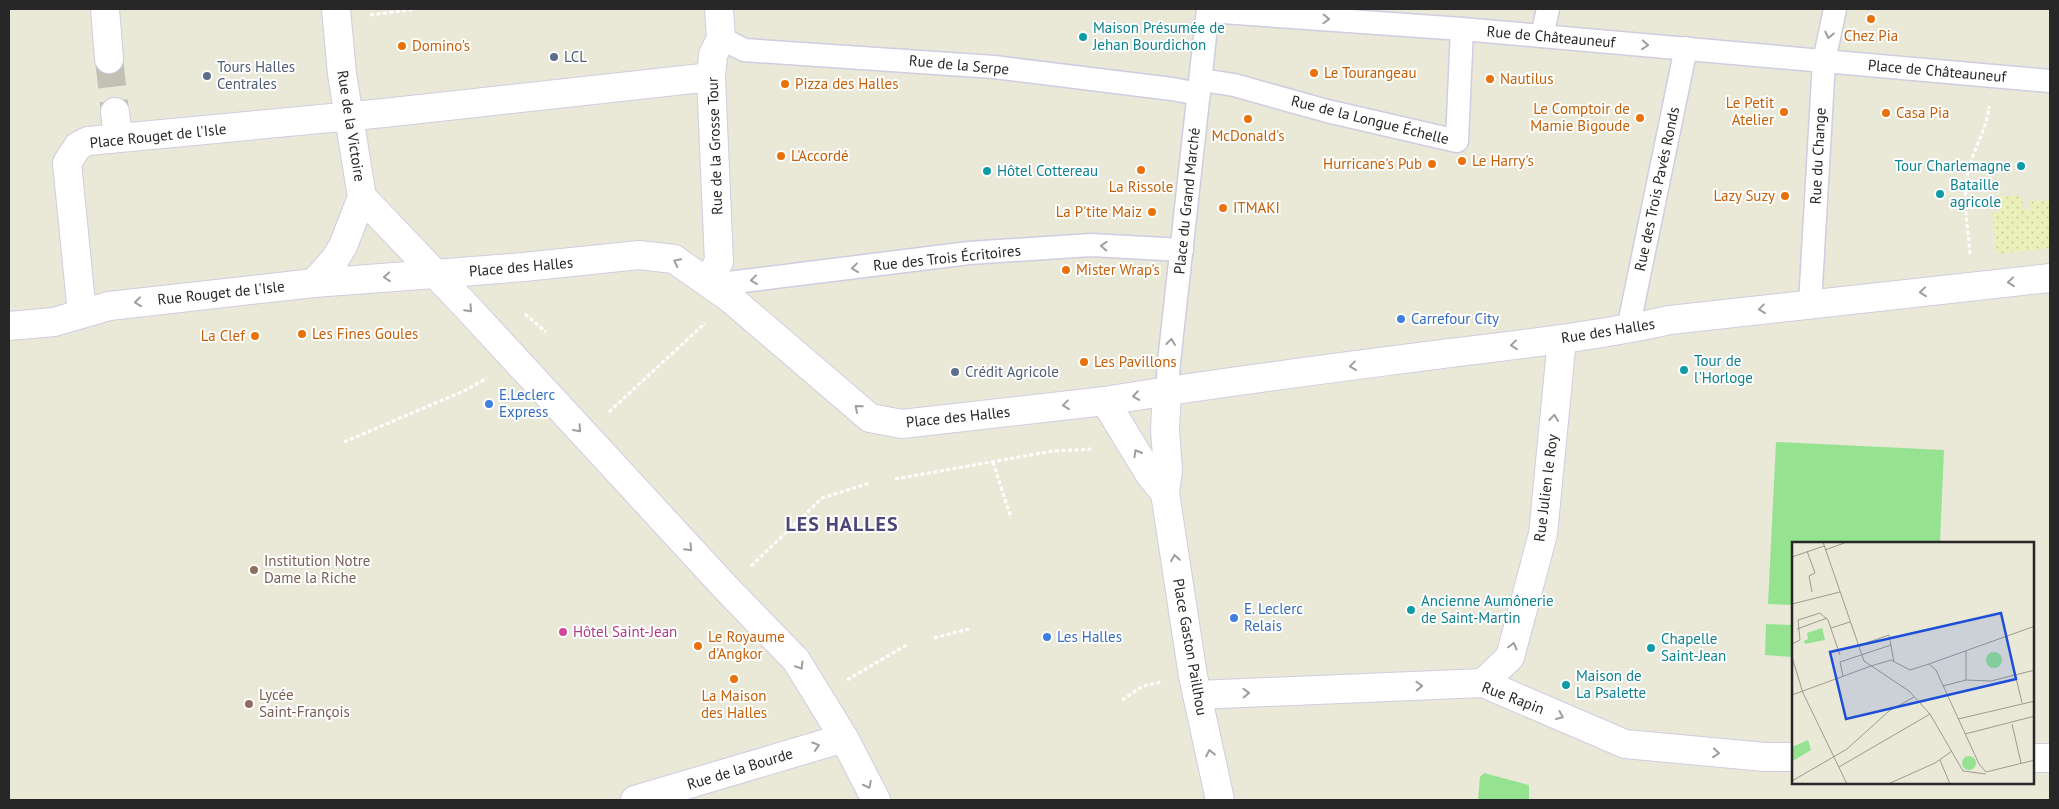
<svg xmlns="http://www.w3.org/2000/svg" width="2059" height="809" font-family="'PT Sans',sans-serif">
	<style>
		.grass { fill: #95e391 }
		.sand { fill: url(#sand-dots) }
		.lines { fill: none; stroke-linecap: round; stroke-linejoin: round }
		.minor-tunnel { stroke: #c3c1b4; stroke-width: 28; stroke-dasharray: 28 14; stroke-linecap: butt }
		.pedestrian-casing { stroke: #cfcde1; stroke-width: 25 }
		.minor-casing { stroke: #cfcde1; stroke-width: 30 }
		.secondary-casing { stroke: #cfcde1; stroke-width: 30 }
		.path { stroke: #fff; stroke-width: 3; stroke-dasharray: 4 2.5; stroke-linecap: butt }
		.pedestrian { stroke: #fff; stroke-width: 22 }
		.minor { stroke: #fff; stroke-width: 28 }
		.secondary { stroke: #fff; stroke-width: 28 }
		.oneway { stroke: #9e9e9e }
		.food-dot { fill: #e8710a; stroke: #fff; stroke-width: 2 }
		.culture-dot { fill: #0f9aa8; stroke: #fff; stroke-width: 2 }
		.service-dot { fill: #5c6f8a; stroke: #fff; stroke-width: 2 }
		.shop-dot { fill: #3f7fe0; stroke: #fff; stroke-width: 2 }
		.education-dot { fill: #8d6e63; stroke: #fff; stroke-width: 2 }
		.hotel-dot { fill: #d1479c; stroke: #fff; stroke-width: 2 }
		.labels { text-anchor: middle; stroke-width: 4; stroke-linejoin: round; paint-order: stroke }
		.culture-label { font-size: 15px; fill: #0d838f; stroke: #fff; text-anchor: start }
		.food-label { font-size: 15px; fill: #c56008; stroke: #fff; text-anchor: start }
		.street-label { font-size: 15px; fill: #272727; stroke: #fff }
		.service-label { font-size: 15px; fill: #4e5e75; stroke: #fff; text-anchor: start }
		.shop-label { font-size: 15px; fill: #366cbe; stroke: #fff; text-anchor: start }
		.education-label { font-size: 15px; fill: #785e54; stroke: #fff; text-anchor: start }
		.hotel-label { font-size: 15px; fill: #b23c85; stroke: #fff; text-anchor: start }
		.district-label { font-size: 20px; font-weight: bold; letter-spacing: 1px; fill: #4c4778; stroke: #fff }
		.inset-road { fill: none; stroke: #9c9b91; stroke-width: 1 }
		.view { fill: #1d4ed8; fill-opacity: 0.15; stroke: #1d4ed8; stroke-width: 2.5 }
		.inset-edge { fill: none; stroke: #272727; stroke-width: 2.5 }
	</style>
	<defs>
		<pattern id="sand-dots" width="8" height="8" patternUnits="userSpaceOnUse" patternTransform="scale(1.25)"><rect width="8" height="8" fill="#e9f1b8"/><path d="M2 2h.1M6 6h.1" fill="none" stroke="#c8cf9e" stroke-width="1.8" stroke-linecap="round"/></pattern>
	</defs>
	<rect width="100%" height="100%" fill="#eae8d7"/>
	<g class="grass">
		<path d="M 1776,442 L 1944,450 L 1940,543 L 1793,543 L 1793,605 L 1768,604 Z"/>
		<path d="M 1766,624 L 1793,625 L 1793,657 L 1765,655 Z"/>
		<path d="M 1484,773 L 1529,785 L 1529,800 L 1478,800 L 1480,777 Z"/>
	</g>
	<path class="sand" d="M 2000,196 L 2022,196 L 2023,210 L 2030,210 L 2030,201 L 2050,200 L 2050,248 L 1997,254 L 1992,213 L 2000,213 Z"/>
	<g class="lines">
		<path class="minor-tunnel" d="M 109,59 L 115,112"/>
		<defs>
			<g id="pedestrian">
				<path d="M 1208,11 L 1462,29 L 2050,81"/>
				<path d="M 1542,36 L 1548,9"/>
				<path d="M 721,38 L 744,50 L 994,67 L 1172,89 L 1199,94"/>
				<path d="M 1202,80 L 1234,85 L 1327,111 L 1457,141 L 1462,29"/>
				<path d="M 712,285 L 969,253 L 1091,245 L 1182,250"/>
				<path d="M 1810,304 L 1824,61 L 1835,9"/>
				<path d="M 1628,329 L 1686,48"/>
				<path d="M 1167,390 L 1169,362 L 1208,9"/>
			</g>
			<g id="minor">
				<path d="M 105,9 L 109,59"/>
				<path d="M 115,112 L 118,138"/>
				<path d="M 707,281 L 719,262 L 711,77 L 713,55 L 721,38 L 719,9"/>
				<path d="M 314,283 L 335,259 L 343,246 L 362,197"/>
				<path d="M 82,313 L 67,163 L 78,146 L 88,141 L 384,113 L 711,77"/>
				<path d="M 9,326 L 54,322 L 109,306 L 314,283 L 435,274"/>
				<path d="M 1105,401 C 1219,382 1334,368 1450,353 C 1523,344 1598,336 1670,320 L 2050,278"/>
				<path d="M 1165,493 L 1168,470 L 1165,430 L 1167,390"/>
				<path d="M 1483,683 L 1510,657 L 1543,534 L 1562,339"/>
				<path d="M 1197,695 L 1483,683 L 1625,744 L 1765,757 L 1793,757"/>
				<path d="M 2033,758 L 2050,758"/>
				<path d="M 635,800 L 844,738"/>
			</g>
			<g id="secondary">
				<path d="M 336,9 L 342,74 L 362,197 L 467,307 L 727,589 L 796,660 L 844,738 L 876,800"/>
				<path d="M 435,274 L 524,267 L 639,255 L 674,259 L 731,299 L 870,418 L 902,424 L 1105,401 L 1150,475 L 1165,493 L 1193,676 L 1220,800"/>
			</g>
		</defs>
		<use href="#pedestrian" class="pedestrian-casing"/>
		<use href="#minor" class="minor-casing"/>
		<use href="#secondary" class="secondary-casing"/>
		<g class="path">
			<path d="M 370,15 L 417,9"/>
			<path d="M 1970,254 C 1968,228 1962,198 1968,172 C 1973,149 1987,130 1989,106"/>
			<path d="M 525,314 L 546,332"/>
			<path d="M 609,412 L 705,323"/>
			<path d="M 344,442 L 466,390 L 487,378"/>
			<path d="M 993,462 L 1011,518"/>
			<path d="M 895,479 L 1053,451 L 1094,449"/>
			<path d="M 751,566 L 822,498 L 870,483"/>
			<path d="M 934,638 L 969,629"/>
			<path d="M 847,680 L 908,644"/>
			<path d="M 1122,700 L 1143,686 L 1161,682"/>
		</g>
		<use href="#pedestrian" class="pedestrian"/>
		<use href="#minor" class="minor"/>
		<use href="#secondary" class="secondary"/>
	</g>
	<defs><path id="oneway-chevron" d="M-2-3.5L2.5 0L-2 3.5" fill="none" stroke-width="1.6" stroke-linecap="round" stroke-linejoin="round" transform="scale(1.25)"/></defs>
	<g class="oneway">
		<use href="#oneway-chevron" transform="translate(1326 19) rotate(2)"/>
		<use href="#oneway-chevron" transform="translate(1829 35) rotate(102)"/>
		<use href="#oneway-chevron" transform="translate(1645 45) rotate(5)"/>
		<use href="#oneway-chevron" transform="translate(1104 246) rotate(-177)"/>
		<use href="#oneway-chevron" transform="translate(677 262) rotate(-154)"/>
		<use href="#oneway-chevron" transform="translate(855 268) rotate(173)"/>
		<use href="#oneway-chevron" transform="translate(387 277) rotate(175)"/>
		<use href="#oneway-chevron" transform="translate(754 280) rotate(173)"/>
		<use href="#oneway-chevron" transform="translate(2011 282) rotate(174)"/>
		<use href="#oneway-chevron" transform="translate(1923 292) rotate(174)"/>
		<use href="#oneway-chevron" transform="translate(138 302) rotate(174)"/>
		<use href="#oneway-chevron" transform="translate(469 309) rotate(47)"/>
		<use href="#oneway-chevron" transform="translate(1762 309) rotate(173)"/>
		<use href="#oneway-chevron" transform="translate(1171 342) rotate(-83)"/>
		<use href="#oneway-chevron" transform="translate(1514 345) rotate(173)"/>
		<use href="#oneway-chevron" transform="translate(1353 366) rotate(173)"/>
		<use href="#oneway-chevron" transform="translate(1136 396) rotate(171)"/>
		<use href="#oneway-chevron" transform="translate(1066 405) rotate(173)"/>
		<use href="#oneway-chevron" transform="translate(858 408) rotate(-139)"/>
		<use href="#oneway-chevron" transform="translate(1554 418) rotate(-84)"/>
		<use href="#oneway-chevron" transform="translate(578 429) rotate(48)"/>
		<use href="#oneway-chevron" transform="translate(1137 453) rotate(-120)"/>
		<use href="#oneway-chevron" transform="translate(689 548) rotate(47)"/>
		<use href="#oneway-chevron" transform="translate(1175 558) rotate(-99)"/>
		<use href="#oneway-chevron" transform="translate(1513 646) rotate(-75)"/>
		<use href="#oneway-chevron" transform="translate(800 666) rotate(58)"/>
		<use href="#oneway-chevron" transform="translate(1419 686) rotate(-2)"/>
		<use href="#oneway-chevron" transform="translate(1246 693) rotate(-2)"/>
		<use href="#oneway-chevron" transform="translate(1560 716) rotate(23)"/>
		<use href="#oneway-chevron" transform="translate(816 746) rotate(-17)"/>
		<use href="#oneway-chevron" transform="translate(1210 753) rotate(-102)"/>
		<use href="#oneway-chevron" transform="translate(1716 753) rotate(5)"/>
		<use href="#oneway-chevron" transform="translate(868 785) rotate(63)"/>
	</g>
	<g class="food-dot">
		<circle cx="1871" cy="19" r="5"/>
		<circle cx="402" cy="46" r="5"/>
		<circle cx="1314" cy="73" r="5"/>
		<circle cx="1490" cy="79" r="5"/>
		<circle cx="785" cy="84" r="5"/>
		<circle cx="1784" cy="112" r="5"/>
		<circle cx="1886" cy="113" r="5"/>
		<circle cx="1640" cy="118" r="5"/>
		<circle cx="1248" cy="119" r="5"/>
		<circle cx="781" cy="156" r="5"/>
		<circle cx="1462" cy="161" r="5"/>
		<circle cx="1432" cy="164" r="5"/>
		<circle cx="1141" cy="170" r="5"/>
		<circle cx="1785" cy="196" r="5"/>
		<circle cx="1223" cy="208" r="5"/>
		<circle cx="1152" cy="212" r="5"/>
		<circle cx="1066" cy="270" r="5"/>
		<circle cx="302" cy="334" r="5"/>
		<circle cx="255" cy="336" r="5"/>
		<circle cx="1084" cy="362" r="5"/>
		<circle cx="698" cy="646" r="5"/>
		<circle cx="734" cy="679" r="5"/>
	</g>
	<g class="culture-dot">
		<circle cx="1083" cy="37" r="5"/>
		<circle cx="2021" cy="166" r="5"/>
		<circle cx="987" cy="171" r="5"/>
		<circle cx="1940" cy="194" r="5"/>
		<circle cx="1684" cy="370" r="5"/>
		<circle cx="1411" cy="610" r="5"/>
		<circle cx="1651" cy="648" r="5"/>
		<circle cx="1566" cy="685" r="5"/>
	</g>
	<g class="service-dot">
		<circle cx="554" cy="57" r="5"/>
		<circle cx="207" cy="76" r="5"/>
		<circle cx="955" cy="372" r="5"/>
	</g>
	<g class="shop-dot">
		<circle cx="1401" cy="319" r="5"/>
		<circle cx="489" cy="404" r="5"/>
		<circle cx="1234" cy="618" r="5"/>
		<circle cx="1047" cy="637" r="5"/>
	</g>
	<g class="education-dot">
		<circle cx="254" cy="570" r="5"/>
		<circle cx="249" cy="704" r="5"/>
	</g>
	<circle class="hotel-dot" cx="563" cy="632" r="5"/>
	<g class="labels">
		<g class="culture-label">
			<text x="1093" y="33">Maison Présumée de<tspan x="1093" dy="17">Jehan Bourdichon</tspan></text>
			<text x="2011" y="171" text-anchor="end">Tour Charlemagne</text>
			<text x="997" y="176">Hôtel Cottereau</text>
			<text x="1950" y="190">Bataille<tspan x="1950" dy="17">agricole</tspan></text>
			<text x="1694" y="366">Tour de<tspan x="1694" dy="17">l'Horloge</tspan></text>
			<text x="1421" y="606">Ancienne Aumônerie<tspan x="1421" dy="17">de Saint-Martin</tspan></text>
			<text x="1661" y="644">Chapelle<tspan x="1661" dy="17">Saint-Jean</tspan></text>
			<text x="1576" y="681">Maison de<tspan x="1576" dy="17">La Psalette</tspan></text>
		</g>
		<g class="food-label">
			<text x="1871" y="41" text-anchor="middle">Chez Pia</text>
			<text x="412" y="51">Domino's</text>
			<text x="1324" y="78">Le Tourangeau</text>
			<text x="1500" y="84">Nautilus</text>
			<text x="795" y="89">Pizza des Halles</text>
			<text x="1774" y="108" text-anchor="end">Le Petit<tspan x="1774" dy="17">Atelier</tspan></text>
			<text x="1630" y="114" text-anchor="end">Le Comptoir de<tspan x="1630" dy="17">Mamie Bigoude</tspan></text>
			<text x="1896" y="118">Casa Pia</text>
			<text x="1248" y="141" text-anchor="middle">McDonald's</text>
			<text x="791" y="161">L'Accordé</text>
			<text x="1472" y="166">Le Harry's</text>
			<text x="1422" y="169" text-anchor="end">Hurricane's Pub</text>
			<text x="1141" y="192" text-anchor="middle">La Rissole</text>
			<text x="1775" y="201" text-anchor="end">Lazy Suzy</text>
			<text x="1233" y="213">ITMAKI</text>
			<text x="1142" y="217" text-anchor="end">La P'tite Maiz</text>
			<text x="1076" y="275">Mister Wrap's</text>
			<text x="312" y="339">Les Fines Goules</text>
			<text x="245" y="341" text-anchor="end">La Clef</text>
			<text x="1094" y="367">Les Pavillons</text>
			<text x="708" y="642">Le Royaume<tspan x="708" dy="17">d'Angkor</tspan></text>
			<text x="734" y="701" text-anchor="middle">La Maison<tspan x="734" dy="17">des Halles</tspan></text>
		</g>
		<g class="street-label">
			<text transform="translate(1551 37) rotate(5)" y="5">Rue de Châteauneuf</text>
			<text transform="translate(959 65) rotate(5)" y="5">Rue de la Serpe</text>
			<text transform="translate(1937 71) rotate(5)" y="5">Place de Châteauneuf</text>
			<text transform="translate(1370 120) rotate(14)" y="5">Rue de la Longue Échelle</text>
			<text transform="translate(351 126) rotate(81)" y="5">Rue de la Victoire</text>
			<text transform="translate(158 136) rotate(-6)" y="5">Place Rouget de l'Isle</text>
			<text transform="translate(715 146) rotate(-92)" y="5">Rue de la Grosse Tour</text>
			<text transform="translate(1818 156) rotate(-87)" y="5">Rue du Change</text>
			<text transform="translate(1657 189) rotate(-78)" y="5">Rue des Trois Pavés Ronds</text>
			<text transform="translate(1187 201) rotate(-84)" y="5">Place du Grand Marché</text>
			<text transform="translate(947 258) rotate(-6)" y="5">Rue des Trois Écritoires</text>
			<text transform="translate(521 267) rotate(-5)" y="5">Place des Halles</text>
			<text transform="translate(221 293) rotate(-6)" y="5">Rue Rouget de l'Isle</text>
			<text transform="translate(1608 331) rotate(-9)" y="5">Rue des Halles</text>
			<text transform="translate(958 417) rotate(-6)" y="5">Place des Halles</text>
			<text transform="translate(1546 488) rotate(-83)" y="5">Rue Julien le Roy</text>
			<text transform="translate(1190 647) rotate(80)" y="5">Place Gaston Paillhou</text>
			<text transform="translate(1513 698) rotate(21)" y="5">Rue Rapin</text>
			<text transform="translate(740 769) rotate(-17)" y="5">Rue de la Bourde</text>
		</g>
		<g class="service-label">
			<text x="564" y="62">LCL</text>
			<text x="217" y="72">Tours Halles<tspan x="217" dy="17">Centrales</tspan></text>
			<text x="965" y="377">Crédit Agricole</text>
		</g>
		<g class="shop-label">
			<text x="1411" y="324">Carrefour City</text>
			<text x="499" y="400">E.Leclerc<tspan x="499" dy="17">Express</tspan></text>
			<text x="1244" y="614">E. Leclerc<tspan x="1244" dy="17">Relais</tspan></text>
			<text x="1057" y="642">Les Halles</text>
		</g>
		<g class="education-label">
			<text x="264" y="566">Institution Notre<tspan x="264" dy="17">Dame la Riche</tspan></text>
			<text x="259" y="700">Lycée<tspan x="259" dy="17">Saint-François</tspan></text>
		</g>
		<g class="hotel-label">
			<text x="573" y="637">Hôtel Saint-Jean</text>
		</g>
		<g class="district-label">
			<text x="842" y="531">LES HALLES</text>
		</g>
	</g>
	<g transform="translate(1792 542)">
		<rect width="242" height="242" fill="#eae8d7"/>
		<path d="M194 118a8 8 0 1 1 16 0a8 8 0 1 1-16 0ZM 16,198 L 19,208 L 1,219 L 0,205 ZM170 221a7 7 0 1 1 14 0a7 7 0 1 1-14 0Z" fill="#95e391"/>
		<path d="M 30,86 L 33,98 L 13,102 L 12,99 L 16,97 L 15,91 Z" fill="#95e391"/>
		<path class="inset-road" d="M 31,0 L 72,119 L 117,149 L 138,172 L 171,229 L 194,232M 33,8 L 55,0M 15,9 L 23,31 L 17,34 L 20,50M 0,15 L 32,4M 0,62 L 48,50M 39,86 L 58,80M 5,87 L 35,76M 214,93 L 230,161M 74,101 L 97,93 L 102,120M 0,102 L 8,98 L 6,78 L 28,71 L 36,78 L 48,113M 174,108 L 174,138M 0,115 L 11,151 L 55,242M 137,122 L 243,84M 79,124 L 99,118 L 118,128 L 137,122 L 144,128 L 187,222 L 194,230M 51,134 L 48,120 L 99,103M 151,144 L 174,138 L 199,139 L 243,128M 0,153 L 79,124M 166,177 L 243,159M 220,182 L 229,221M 173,192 L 243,174M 148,218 L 158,242M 47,225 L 138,172M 194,230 L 243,218M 0,239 L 55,207 L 97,169 L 122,155M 96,242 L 143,221 L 160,209"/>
		<path class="view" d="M 209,71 L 224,137 L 54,177 L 38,110 Z"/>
		<rect width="242" height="242" class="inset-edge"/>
	</g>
	<rect width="2059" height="809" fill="none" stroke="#272727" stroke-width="20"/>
</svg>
